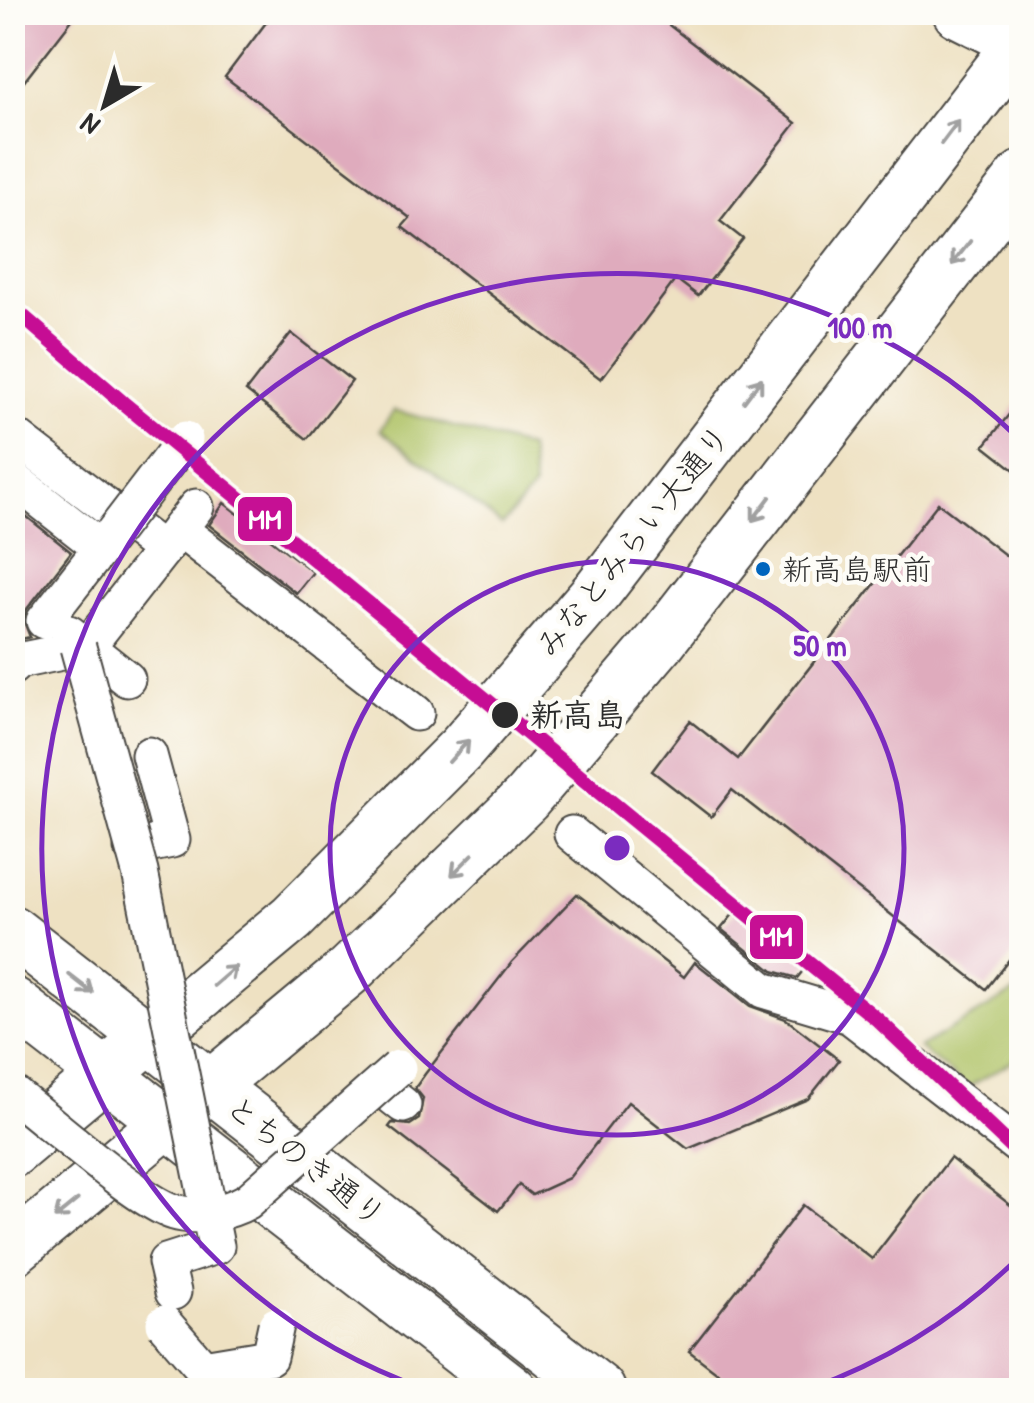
<svg xmlns="http://www.w3.org/2000/svg" width="1034" height="1403" font-family="'Patrick Hand','Klee One',sans-serif">
	<style>
		.green { fill: #afc266; stroke: #6d7648; stroke-width: 2.5 }
		.building { fill: #dfabbd }
		.lines { fill: none; stroke-linecap: round; stroke-linejoin: round }
		.street-tunnel { stroke: #c7bda4; stroke-width: 35; stroke-dasharray: 35 18; stroke-linecap: butt }
		.street-casing { stroke: #484642; stroke-width: 39 }
		.secondary-casing { stroke: #484642; stroke-width: 54 }
		.street { stroke: #fff; stroke-width: 35 }
		.secondary { stroke: #fff; stroke-width: 50 }
		.street-bridge-casing { stroke: #484642; stroke-width: 39; stroke-linecap: butt }
		.street-bridge { stroke: #fff; stroke-width: 35 }
		.metro-1-casing { stroke: #fdfcf7; stroke-width: 22 }
		.metro-1 { stroke: #c61094; stroke-width: 15 }
		.oneway { stroke: #a0a0a0 }
		.ring { fill: none; stroke: #7b2cbf; stroke-width: 5 }
		.bus-dot { fill: #0065bd; stroke: #fdfcf7; stroke-width: 4 }
		.stop-dot { fill: #2b2b2b; stroke: #fdfcf7; stroke-width: 4 }
		.labels { text-anchor: middle; stroke-width: 9; stroke-linejoin: round; paint-order: stroke }
		.bus-label { font-size: 30px; fill: #2b2b2b; stroke: #fdfcf7; text-anchor: start }
		.street-label { font-size: 32px; fill: #2b2b2b; stroke: #fdfcf7 }
		.stop-label { font-size: 32px; font-weight: bold; fill: #2b2b2b; stroke: #fdfcf7; text-anchor: start }
		.centre { fill: #7b2cbf; stroke: #fdfcf7; stroke-width: 5 }
		.ring-label { font-size: 30px; text-anchor: middle; font-weight: bold; fill: #7b2cbf; stroke: #fdfcf7; stroke-width: 9; stroke-linejoin: round; paint-order: stroke }
		.line-badge { stroke: #fdfcf7; stroke-width: 4 }
		.badge-label { font-size: 28px; text-anchor: middle; font-weight: bold; fill: #fff }
	</style>
	<rect width="100%" height="100%" fill="#fdfcf7"/>
	<filter id="ink" filterUnits="userSpaceOnUse"><feTurbulence type="fractalNoise" baseFrequency=".01" numOctaves="2"/><feDisplacementMap in="SourceGraphic" scale="20" xChannelSelector="R" yChannelSelector="G"/><feConvolveMatrix kernelMatrix="1 2 1 2 8 2 1 2 1" color-interpolation-filters="sRGB"/></filter>
	<filter id="wash" filterUnits="userSpaceOnUse"><feTurbulence type="fractalNoise" baseFrequency=".0048" numOctaves="4" result="noise"/><feDisplacementMap in="SourceGraphic" scale="40" xChannelSelector="R" yChannelSelector="G"/><feGaussianBlur stdDeviation="2.25" result="paint"/><feColorMatrix in="noise" values="0 0 0 0 0 0 0 0 0 0 0 0 0 0 0 0 0 1.4 0 .05"/><feComposite in="paint" operator="in"/></filter>
	<g filter="url(#wash)">
		<rect width="100%" height="100%" fill="#eee1c2"/>
		<g class="green">
			<path d="M 394,410 L 529,448 L 534,487 L 502,525 L 380,430 Z"/>
			<path d="M 1021,988 L 1021,1056 L 968,1087 L 919,1048 Z"/>
		</g>
		<g id="blocks">
			<g class="building">
				<path d="M 12,12 L 78,12 L 12,97 Z"/>
				<path d="M 274,12 L 652,12 L 796,123 L 720,221 L 743,239 L 698,296 L 676,279 L 601,379 L 402,227 L 410,218 L 225,77 Z"/>
				<path d="M 291,333 L 352,381 L 307,439 L 246,391 Z"/>
				<path d="M 1022,398 L 1022,476 L 984,446 Z"/>
				<path d="M 224,503 L 313,572 L 296,593 L 209,525 Z"/>
				<path d="M 938,503 L 1022,568 L 1022,943 L 986,989 L 732,790 L 711,817 L 652,771 L 690,721 L 738,759 Z"/>
				<path d="M 12,505 L 71,552 L 27,609 L 23,619 L 30,637 L 12,641 Z"/>
				<path d="M 577,894 L 684,977 L 695,962 L 750,1006 L 786,1019 L 839,1060 L 808,1099 L 688,1149 L 628,1102 L 569,1178 L 532,1195 L 519,1185 L 498,1211 L 389,1127 L 392,1123 L 410,1125 L 419,1119 L 423,1098 L 415,1088 L 425,1074 L 512,962 Z"/>
				<path d="M 739,907 L 810,962 L 797,978 L 773,971 L 721,929 Z"/>
				<path d="M 950,1158 L 1022,1214 L 1022,1390 L 740,1390 L 689,1351 L 803,1205 L 872,1259 Z"/>
			</g>
		</g>
	</g>
	<g filter="url(#ink)">
		<use href="#blocks" fill-opacity="0" stroke="#484642" stroke-width="2.5"/>
		<g class="lines">
			<path class="street-tunnel" d="M 241,1385 L 242,1390"/>
			<defs>
				<g id="street">
					<path d="M 12,434 L 163,550 L 179,529"/>
					<path d="M 12,478 L 101,548"/>
					<path d="M 196,507 L 179,529 L 416,713"/>
					<path d="M 44,621 L 113,533"/>
					<path d="M 69,633 L 127,679"/>
					<path d="M 12,667 L 18,661 L 87,647 L 163,550"/>
					<path d="M 572,834 L 763,990 L 850,1016 L 1022,1149"/>
					<path d="M 132,848 L 172,840 L 149,755"/>
					<path d="M 379,1086 L 403,1105"/>
					<path d="M 173,1292 L 166,1262 L 216,1246"/>
				</g>
				<g id="secondary">
					<path d="M 958,12 L 1022,44"/>
					<path d="M 12,931 L 600,1390"/>
					<path d="M 12,1002 L 512,1390"/>
					<path d="M 12,1152 L 292,918 L 461,749 L 598,590 L 1022,40"/>
					<path d="M 12,1251 L 350,970 L 526,799 L 660,642 L 1022,176"/>
				</g>
			</defs>
			<use href="#street" class="street-casing"/>
			<use href="#secondary" class="secondary-casing"/>
			<use href="#street" class="street"/>
			<use href="#secondary" class="secondary"/>
			<defs>
				<g id="street-bridge">
					<path d="M 113,533 L 185,439"/>
					<path d="M 78,647 L 140,872 L 216,1246"/>
					<path d="M 12,1093 C 47,1119 139,1202 174,1212 C 196,1219 229,1212 248,1201 L 398,1068"/>
					<path d="M 164,1323 L 203,1368 L 269,1357 L 276,1325"/>
				</g>
			</defs>
			<use href="#street-bridge" class="street-bridge-casing"/>
			<use href="#street-bridge" class="street-bridge"/>
			<defs>
				<path id="metro-1" d="M 12,307 L 123,403 L 878,1020 L 1022,1157"/>
			</defs>
			<use href="#metro-1" class="metro-1-casing"/>
			<use href="#metro-1" class="metro-1"/>
		</g>
		<defs><path id="oneway-shaft" d="M-6 0H5M1.5-3L5.5 0L1.5 3" fill="none" stroke-width="1.6" stroke-linecap="round" stroke-linejoin="round" transform="scale(2.5)"/></defs>
		<g class="oneway">
			<use href="#oneway-shaft" transform="translate(950 132) rotate(-53)"/>
			<use href="#oneway-shaft" transform="translate(961 253) rotate(128)"/>
			<use href="#oneway-shaft" transform="translate(753 390) rotate(-53)"/>
			<use href="#oneway-shaft" transform="translate(761 509) rotate(127)"/>
			<use href="#oneway-shaft" transform="translate(459 751) rotate(-48)"/>
			<use href="#oneway-shaft" transform="translate(462 865) rotate(135)"/>
			<use href="#oneway-shaft" transform="translate(225 976) rotate(-41)"/>
			<use href="#oneway-shaft" transform="translate(81 984) rotate(38)"/>
			<use href="#oneway-shaft" transform="translate(66 1209) rotate(141)"/>
		</g>
	</g>
	<g class="ring">
		<circle cx="617" cy="848" r="287"/>
		<path d="M1019 1257A574 574 0 0 1 809 1389M425 1389A574 574 0 1 1 1019 439"/>
	</g>
	<circle class="bus-dot" cx="763" cy="569" r="9"/>
	<circle class="stop-dot" cx="505" cy="715" r="15"/>
	<g class="labels">
		<g class="bus-label">
			<text x="782" y="580">新高島駅前</text>
		</g>
		<g class="street-label">
			<text transform="translate(633 541) rotate(-51)" y="11">みなとみらい大通り</text>
			<text transform="translate(306 1161) rotate(38)" y="11">とちのき通り</text>
		</g>
		<g class="stop-label">
			<text x="530" y="726">新高島</text>
		</g>
	</g>
	<circle cx="617" cy="848" r="15" class="centre"/>
	<g class="ring-label">
		<text x="860" y="338">100 m</text>
		<text x="820" y="656">50 m</text>
	</g>
	<g class="line-badge">
		<rect x="236" y="495" width="58" height="48" rx="10" fill="#c61094"/>
		<rect x="748" y="913" width="57" height="48" rx="10" fill="#c61094"/>
	</g>
	<g class="badge-label">
		<text x="265" y="529">MM</text>
		<text x="776" y="946">MM</text>
	</g>
	<rect width="1034" height="1403" fill="none" stroke="#fdfcf7" stroke-width="50"/>
	<g transform="translate(105 105) rotate(218)" stroke="#fdfcf7" stroke-width="8" paint-order="stroke">
	<path d="M0-8L18 38L0 25L-18 38Z" fill="#2b2b2b"/>
	<text y="-15" font-size="28" font-weight="bold" text-anchor="middle" fill="#2b2b2b">N</text>
	</g>
</svg>
